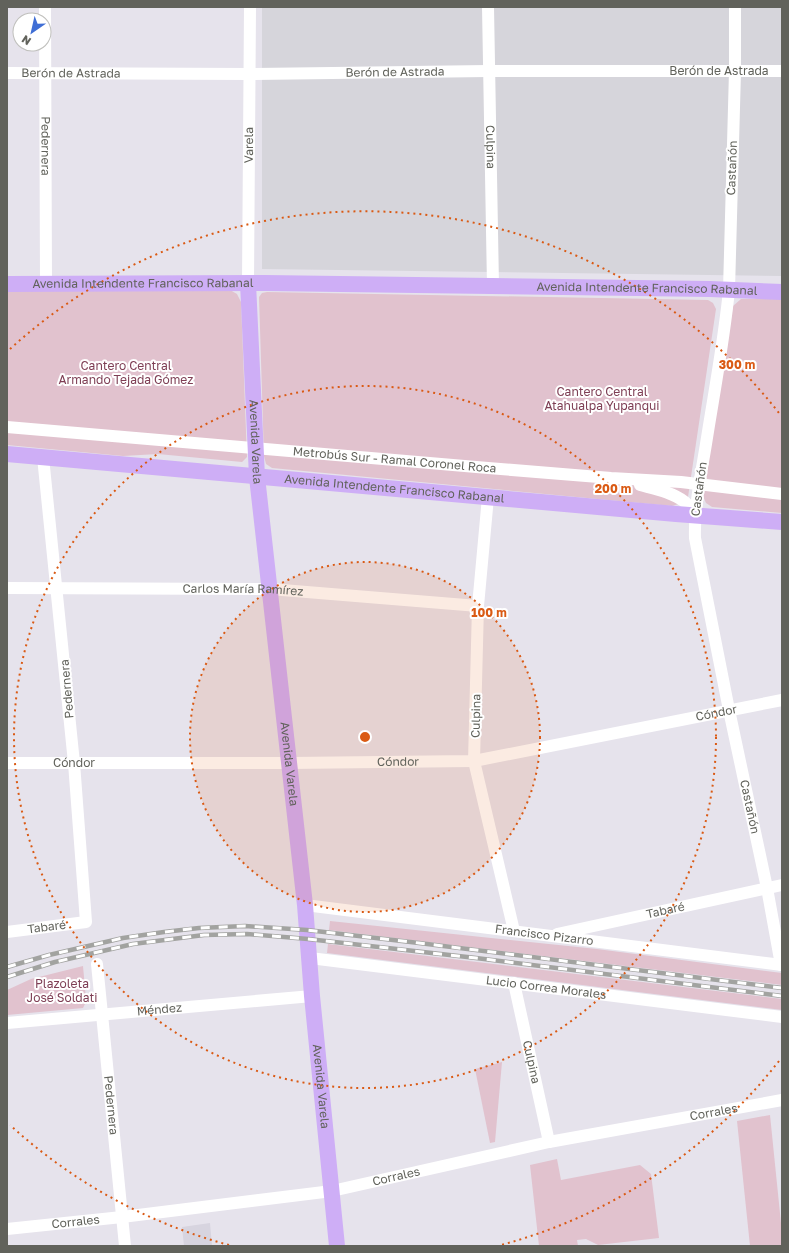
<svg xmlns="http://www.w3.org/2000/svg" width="789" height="1253" font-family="'Golos Text',sans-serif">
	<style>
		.industrial { fill: #d6d5db }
		.education { fill: #d7d4df }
		.green { fill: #e1c2ce }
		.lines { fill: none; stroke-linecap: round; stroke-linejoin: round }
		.minor { stroke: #fff; stroke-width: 12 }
		.major { stroke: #ceaef6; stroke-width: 16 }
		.rail-casing { stroke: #a2a3a0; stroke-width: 4.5 }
		.rail { stroke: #fff; stroke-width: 3; stroke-dasharray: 9; stroke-linecap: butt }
		.ring { fill: none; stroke: #da5a14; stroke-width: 2; stroke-dasharray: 2 4 }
		.labels { text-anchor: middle; stroke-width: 4; stroke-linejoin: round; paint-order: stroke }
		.street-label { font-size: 12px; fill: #61625b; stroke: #fff }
		.park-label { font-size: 12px; fill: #7e3e54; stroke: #fff }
		.centre { fill: #da5a14; stroke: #fff; stroke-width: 2 }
		.ring-label { font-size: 12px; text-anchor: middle; font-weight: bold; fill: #da5a14; stroke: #fff; stroke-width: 4; stroke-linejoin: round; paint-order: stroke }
	</style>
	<rect width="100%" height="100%" fill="#e6e3ec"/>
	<path class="industrial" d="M 262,7 L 782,7 L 782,276 L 262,269 Z"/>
	<path class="education" d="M 210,1223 L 212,1246 L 184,1246 L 182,1227 Z"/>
	<g class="green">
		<path d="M 230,290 L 237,294 L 241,302 L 247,457 L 242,462 L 158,454 L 123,456 L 7,445 L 7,291 Z"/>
		<path d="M 267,292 L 708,300 L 713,303 L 716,309 L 688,497 L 682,503 L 672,506 L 272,468 L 266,464 L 264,456 L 259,297 L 262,293 Z"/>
		<path d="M 741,299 L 782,299 L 782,513 L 712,507 L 706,503 L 703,496 L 733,306 Z"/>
		<path d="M 330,921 L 597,949 L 782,973 L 782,985 L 329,930 Z"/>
		<path d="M 328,944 L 782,999 L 782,1010 L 327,953 Z"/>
		<path d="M 83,966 L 86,999 L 85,1004 L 83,1008 L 7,1015 L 7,990 L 31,979 Z"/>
		<path d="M 502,1062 L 495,1142 L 490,1143 L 475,1069 Z"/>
		<path d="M 770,1115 L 782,1233 L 782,1246 L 750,1246 L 737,1121 Z"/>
		<path d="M 557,1159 L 561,1180 L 640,1165 L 651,1174 L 659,1238 L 598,1245 L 586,1239 L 577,1240 L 578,1246 L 539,1246 L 530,1165 Z"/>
	</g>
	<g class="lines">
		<g class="minor">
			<path id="s1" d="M 45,7 L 46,284"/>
			<path id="s2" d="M 488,7 L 493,286"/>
			<path id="s3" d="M 735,7 L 735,71 L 729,290 C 724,341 714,393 706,444 C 701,475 694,506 695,538 L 729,710 L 767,888 L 781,965"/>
			<path id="s4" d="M 7,73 L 250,74 L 488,71 L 782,71"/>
			<path id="s5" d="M 248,283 L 250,7"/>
			<path id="s6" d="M 7,427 L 488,468 L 611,478 L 681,482 L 782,494"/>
			<path d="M 640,485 C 655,489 672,492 685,502 C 689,506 692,511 695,515"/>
			<path d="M 488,497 L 478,606 L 474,761 L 514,931"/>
			<path id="s7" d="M 7,588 L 270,589 L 478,606"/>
			<path id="s8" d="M 7,763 L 289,763 L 474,761 L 782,700"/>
			<path id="s9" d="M 305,905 L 782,965"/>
			<path id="s10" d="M 7,932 L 86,922 L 74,763 L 43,457"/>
			<path id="s11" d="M 557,934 L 782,885"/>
			<path id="s12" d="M 310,958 L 782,1017"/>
			<path id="s13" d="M 97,964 L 125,1246"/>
			<path id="s14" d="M 514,983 L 549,1142"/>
			<path id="s15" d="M 7,1023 L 312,996"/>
			<path id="s16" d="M 7,1229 L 122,1217 L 332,1191 L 549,1142 L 782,1100"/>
		</g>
		<g class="major">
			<path id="s17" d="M 248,283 L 257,477 L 305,905 L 312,996 L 337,1246"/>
			<path id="s18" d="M 7,284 L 265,283 L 710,289 L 782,292"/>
			<path id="s19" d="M 7,454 L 676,514 L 782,522"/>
		</g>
		<defs>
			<g id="rail">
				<path d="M 7,967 L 49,955 L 123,938 L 164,932 L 199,928 L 245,926 L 307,930 L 419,943 L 782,988"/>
				<path d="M 7,977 L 55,962 L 133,944 L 204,935 L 247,934 L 308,939 L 476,958 L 782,996"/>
			</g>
		</defs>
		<use href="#rail" class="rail-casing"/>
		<use href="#rail" class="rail"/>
	</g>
	<circle cx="365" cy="737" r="175" fill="#da5a14" fill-opacity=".12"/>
	<g class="ring">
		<circle cx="365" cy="737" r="175"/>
		<circle cx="365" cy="737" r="351"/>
		<path d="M779 1061A526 526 0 0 1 501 1245M229 1245A526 526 0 0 1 10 1125M10 349A526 526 0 0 1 779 413"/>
	</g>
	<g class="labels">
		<g class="street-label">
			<text dy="4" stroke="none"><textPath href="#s4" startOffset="712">Berón de Astrada</textPath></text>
			<text dy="4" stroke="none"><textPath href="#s4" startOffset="388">Berón de Astrada</textPath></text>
			<text dy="4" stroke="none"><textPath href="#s4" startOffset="64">Berón de Astrada</textPath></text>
			<text dy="4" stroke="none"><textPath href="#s5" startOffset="138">Varela</textPath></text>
			<text dy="4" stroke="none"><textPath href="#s1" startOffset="139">Pedernera</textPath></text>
			<text dy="4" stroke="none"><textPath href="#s2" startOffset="140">Culpina</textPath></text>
			<text transform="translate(732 168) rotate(-88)" y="4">Castañón</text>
			<text dy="4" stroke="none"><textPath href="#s18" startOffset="136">Avenida Intendente Francisco Rabanal</textPath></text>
			<text dy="4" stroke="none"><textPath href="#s18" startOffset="640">Avenida Intendente Francisco Rabanal</textPath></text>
			<text dy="4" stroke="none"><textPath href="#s17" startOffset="159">Avenida Varela</textPath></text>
			<text dy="4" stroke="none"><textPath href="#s6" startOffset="389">Metrobús Sur - Ramal Coronel Roca</textPath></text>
			<text dy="4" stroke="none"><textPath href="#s19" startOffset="389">Avenida Intendente Francisco Rabanal</textPath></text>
			<text transform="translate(699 489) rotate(-82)" y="4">Castañón</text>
			<text dy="4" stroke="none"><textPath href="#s7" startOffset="236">Carlos María Ramírez</textPath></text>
			<text transform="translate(67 689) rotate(-95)" y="4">Pedernera</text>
			<text dy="4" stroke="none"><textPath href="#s8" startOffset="714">Cóndor</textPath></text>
			<text transform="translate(476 716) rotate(-89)" y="4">Culpina</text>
			<text dy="4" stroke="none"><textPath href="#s8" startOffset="391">Cóndor</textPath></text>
			<text dy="4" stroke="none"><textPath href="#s8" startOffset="67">Cóndor</textPath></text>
			<text dy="4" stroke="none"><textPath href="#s17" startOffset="483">Avenida Varela</textPath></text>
			<text dy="4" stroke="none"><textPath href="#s3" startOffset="808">Castañón</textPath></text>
			<text dy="4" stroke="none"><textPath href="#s11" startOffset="111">Tabaré</textPath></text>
			<text dy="4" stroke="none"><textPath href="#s10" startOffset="40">Tabaré</textPath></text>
			<text dy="4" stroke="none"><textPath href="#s9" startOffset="241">Francisco Pizarro</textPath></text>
			<text dy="4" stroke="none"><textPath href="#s12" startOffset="238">Lucio Correa Morales</textPath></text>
			<text dy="4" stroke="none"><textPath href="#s15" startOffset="153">Méndez</textPath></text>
			<text dy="4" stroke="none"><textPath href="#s14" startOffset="81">Culpina</textPath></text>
			<text dy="4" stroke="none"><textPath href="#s17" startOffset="807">Avenida Varela</textPath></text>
			<text dy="4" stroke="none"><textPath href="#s13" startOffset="142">Pedernera</textPath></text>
			<text dy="4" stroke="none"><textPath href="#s16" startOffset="717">Corrales</textPath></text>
			<text dy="4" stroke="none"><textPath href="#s16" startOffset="393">Corrales</textPath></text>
			<text dy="4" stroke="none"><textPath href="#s16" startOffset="69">Corrales</textPath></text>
		</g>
		<g class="park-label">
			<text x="126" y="370">Cantero Central<tspan x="126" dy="14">Armando Tejada Gómez</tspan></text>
			<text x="602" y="396">Cantero Central<tspan x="602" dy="14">Atahualpa Yupanqui</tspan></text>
			<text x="62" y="988">Plazoleta<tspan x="62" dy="14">José Soldati</tspan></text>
		</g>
	</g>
	<circle cx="365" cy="737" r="6" class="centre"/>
	<g class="ring-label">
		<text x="737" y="369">300 m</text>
		<text x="613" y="493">200 m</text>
		<text x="489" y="617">100 m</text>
	</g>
	<rect width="789" height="1253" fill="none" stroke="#61625b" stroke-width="16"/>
	<g transform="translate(32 32) rotate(214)"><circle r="19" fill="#ffffff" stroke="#c0c0bd"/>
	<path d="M0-3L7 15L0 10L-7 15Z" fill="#3f6ed5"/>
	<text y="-6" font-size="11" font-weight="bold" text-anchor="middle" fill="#61625b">N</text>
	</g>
</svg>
